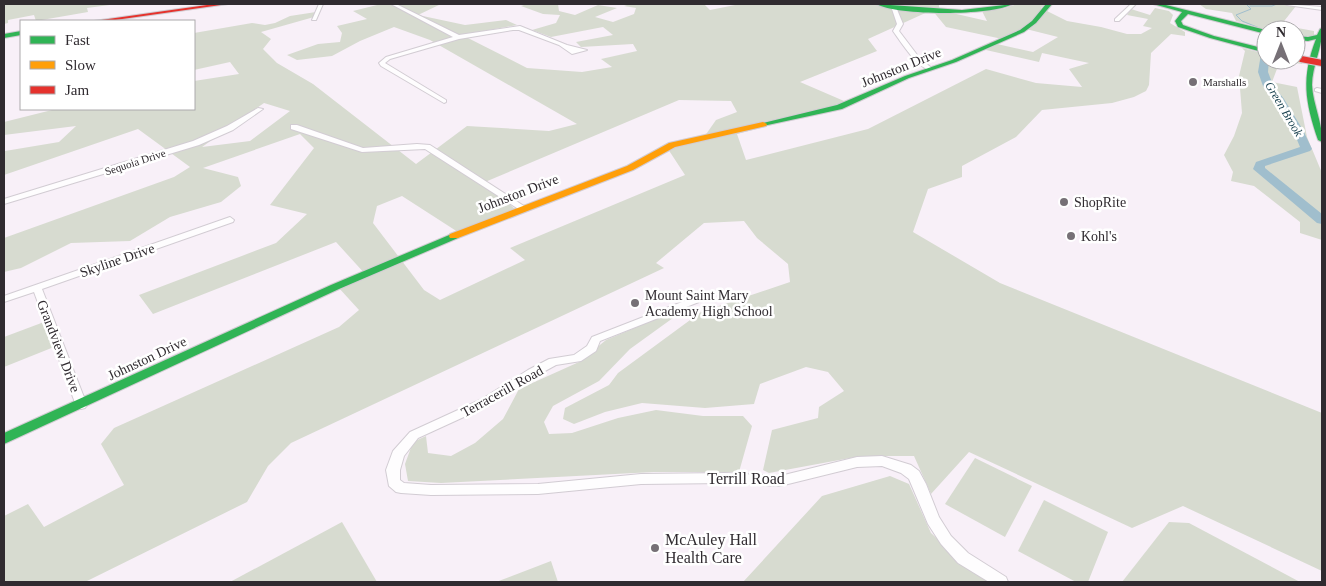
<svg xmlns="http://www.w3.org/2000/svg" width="1326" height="586" font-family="Georgia,serif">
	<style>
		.green { fill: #d7dbd0; fill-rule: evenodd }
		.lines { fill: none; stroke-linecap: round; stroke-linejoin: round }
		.stream { stroke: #a0becd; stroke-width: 1 }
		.river { fill: #a0becd; fill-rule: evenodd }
		.street-casing { stroke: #d2ccd3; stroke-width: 2 }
		.fast-casing { stroke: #d2ccd3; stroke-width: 2 }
		.slow-casing { stroke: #d2ccd3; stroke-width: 2 }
		.jam-casing { stroke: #d2ccd3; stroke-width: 2 }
		.street { fill: #fefdfe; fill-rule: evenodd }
		.fast { fill: #30b455; fill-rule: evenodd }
		.slow { fill: #ff9f0a; fill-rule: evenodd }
		.jam { fill: #e5322d; fill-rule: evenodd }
		.jam-bridge-casing { stroke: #d2ccd3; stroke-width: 8; stroke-linecap: butt }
		.jam-bridge { stroke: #e5322d; stroke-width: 6 }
		.poi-dot { fill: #767076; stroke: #fff; stroke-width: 2 }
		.labels { text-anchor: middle; stroke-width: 5; stroke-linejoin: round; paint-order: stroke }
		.far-poi-label { font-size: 11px; fill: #302b30; stroke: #fff; text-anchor: start }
		.far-street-label { font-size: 11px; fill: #302b30; stroke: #fff }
		.far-water-label { font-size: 12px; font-style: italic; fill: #153e4c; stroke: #fff }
		.street-label { font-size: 14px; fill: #302b30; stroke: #fff }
		.poi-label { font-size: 14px; fill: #302b30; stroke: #fff; text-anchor: start }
		.near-street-label { font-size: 16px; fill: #302b30; stroke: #fff }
		.near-poi-label { font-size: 16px; fill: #302b30; stroke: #fff; text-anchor: start }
	</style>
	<rect width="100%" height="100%" fill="#f8f0f8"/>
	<g class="green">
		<path d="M 4,4 L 117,4 L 87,8 L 88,12 L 36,21 L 34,15 L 8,20 L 8,23 L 4,24 Z"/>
		<path d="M 381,4 L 441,4 L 418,15 L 465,25 L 506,20 L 517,25 L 462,35 L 527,68 L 582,72 L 612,67 L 601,59 L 637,51 L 633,44 L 581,47 L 576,42 L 613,35 L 603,27 L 551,37 L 532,30 L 556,23 L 560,15 L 543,14 L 521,6 L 527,4 L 558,4 L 559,11 L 575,15 L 598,5 L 617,8 L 595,17 L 613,22 L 634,14 L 636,8 L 624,6 L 630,4 L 704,4 L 710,10 L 740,4 L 939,4 L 939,10 L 987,21 L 982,11 L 1003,9 L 1017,4 L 1045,4 L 1041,8 L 1067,21 L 1101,27 L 1127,34 L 1141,34 L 1152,28 L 1143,26 L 1148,19 L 1127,15 L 1131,9 L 1150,15 L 1155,8 L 1169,11 L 1173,15 L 1170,23 L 1185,32 L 1185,36 L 1171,34 L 1151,53 L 1149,85 L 1146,91 L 1134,97 L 1112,103 L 1042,110 L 1016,137 L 962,166 L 962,177 L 928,189 L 913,232 L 1000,283 L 1322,413 L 1322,571 L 1183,506 L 1132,528 L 969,452 L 931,494 L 914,456 L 861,456 L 769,473 L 763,470 L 772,430 L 818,418 L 819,407 L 844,391 L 828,372 L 806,367 L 760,384 L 754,404 L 705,408 L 642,403 L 605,412 L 574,424 L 563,419 L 565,408 L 609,385 L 618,373 L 701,312 L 790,282 L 788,264 L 757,238 L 744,221 L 704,223 L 656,263 L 664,268 L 291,443 L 268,466 L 247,502 L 85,582 L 4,582 L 4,516 L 28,504 L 44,527 L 124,485 L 101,444 L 114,428 L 339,327 L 359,310 L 338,287 L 366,275 L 336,242 L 153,314 L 139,295 L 276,243 L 307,214 L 270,205 L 314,148 L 300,134 L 203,168 L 238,177 L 241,186 L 221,202 L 170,217 L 130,241 L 71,243 L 21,268 L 4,272 L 4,238 L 174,177 L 190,167 L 138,129 L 4,175 L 5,151 L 59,142 L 76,126 L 4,135 L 4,122 L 56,109 L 194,109 L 194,81 L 239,74 L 230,62 L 194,70 L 194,33 L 252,23 L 265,25 L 275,23 L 290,16 L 316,12 L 314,17 L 261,32 L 271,39 L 263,49 L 277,63 L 313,84 L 416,164 L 467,126 L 549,131 L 577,124 L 430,40 L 394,27 L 360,41 L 332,56 L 297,60 L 287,55 L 318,44 L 340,42 L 342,33 L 337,26 L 367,19 L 353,11 ZM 932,10 L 946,27 L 1007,40 L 1026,29 L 1058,37 L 1033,52 L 997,44 L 986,50 L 1039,62 L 1042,53 L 1089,63 L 1069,69 L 1082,87 L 1036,83 L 986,69 L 868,129 L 746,160 L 737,134 L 851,104 L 800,82 L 877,51 L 868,39 ZM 679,100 L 731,101 L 737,112 L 716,120 L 702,140 L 668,149 L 685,175 L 510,248 L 525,260 L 440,300 L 424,290 L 373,223 L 377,206 L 402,196 L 461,234 L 517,211 L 485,182 ZM 264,103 L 290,111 L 250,141 L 202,147 Z"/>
		<path d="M 1199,4 L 1279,4 L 1296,6 L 1281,25 L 1314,31 L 1314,36 L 1296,37 L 1296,30 L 1269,30 L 1236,21 L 1232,13 L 1206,9 Z"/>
		<path d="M 1242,48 L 1266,54 L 1266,60 L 1303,61 L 1302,64 L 1280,61 L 1272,82 L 1297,87 L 1307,137 L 1322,173 L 1322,240 L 1300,233 L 1300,222 L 1254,186 L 1231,181 L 1233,172 L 1224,155 L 1234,136 L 1242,113 L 1239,76 L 1245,51 Z"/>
		<path d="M 684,310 L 630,349 L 599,381 L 553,406 L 544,422 L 549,434 L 572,433 L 618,418 L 656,410 L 703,416 L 743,416 L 752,426 L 739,472 L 654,472 L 441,483 L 408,481 L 405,464 L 413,442 L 426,436 L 428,453 L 451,456 L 475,443 L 503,419 L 519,389 L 579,362 L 606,340 L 675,311 Z"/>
		<path d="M 44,322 L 54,347 L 4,367 L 4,337 Z"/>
		<path d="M 975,458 L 1032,486 L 1005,537 L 945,504 Z"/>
		<path d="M 890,476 L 909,484 L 931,533 L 974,573 L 990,582 L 743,582 L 822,496 Z"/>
		<path d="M 1044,500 L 1108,532 L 1088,582 L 1076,582 L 1018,551 Z"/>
		<path d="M 342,522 L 377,582 L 230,582 Z"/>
		<path d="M 1169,522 L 1189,523 L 1300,582 L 1122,582 Z"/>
		<path d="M 551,561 L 558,582 L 496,582 Z"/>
	</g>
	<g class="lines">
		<g class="stream">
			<path d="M 1246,4 L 1251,9 L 1236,15 L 1242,21 L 1262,29"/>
			<path d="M 1250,6 L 1272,6 L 1277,4"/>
		</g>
		<path class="river" d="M 1265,51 L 1266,60 L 1269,60 L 1268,72 L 1273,85 L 1284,99 L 1303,130 L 1312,149 L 1310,151 L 1265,166 L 1265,168 L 1322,214 L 1322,224 L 1317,223 L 1253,169 L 1256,162 L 1300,147 L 1293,130 L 1275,100 L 1263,86 L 1258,72 L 1261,54 Z"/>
		<defs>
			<g id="street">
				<path d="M 319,4 L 323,4 L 316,20 L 312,20 Z"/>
				<path d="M 391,4 L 396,4 L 459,35 L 520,26 L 567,45 L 587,50 L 572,54 L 559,45 L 519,30 L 513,30 L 459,39 L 390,59 L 385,63 L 446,100 L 446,102 L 444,103 L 381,66 L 379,63 L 386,57 L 453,37 Z"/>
				<path d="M 1131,4 L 1136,4 L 1119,21 L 1115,21 L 1115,19 Z"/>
				<path d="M 1285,4 L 1322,7 L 1322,10 L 1287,5 Z"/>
				<path d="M 891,6 L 896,7 L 903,24 L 899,31 L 921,60 L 932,68 L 932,70 C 919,71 901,42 893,31 L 897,24 Z"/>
				<path d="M 1317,88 L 1322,89 L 1322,93 L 1315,91 L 1315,89 Z"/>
				<path d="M 258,108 L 263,109 L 233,130 L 199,145 L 4,204 L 4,199 L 193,141 L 227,126 Z"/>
				<path d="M 291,125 L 297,125 L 363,148 L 417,144 L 430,145 L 527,208 L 523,211 L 520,210 L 425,149 L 362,152 L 291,129 Z"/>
				<path d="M 230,217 L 234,220 L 233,222 L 42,289 L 87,405 L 85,408 L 81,409 L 77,408 L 34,292 L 4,302 L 4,296 Z"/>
				<path d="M 700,295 L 704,296 L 705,298 L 704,300 L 600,341 L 596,351 L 581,361 L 556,365 L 536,376 L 490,405 L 418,438 L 404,456 L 400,470 L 400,480 L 404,483 L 431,485 L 538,484 L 641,474 L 725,473 L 780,476 L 857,457 L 882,456 L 911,465 L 919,471 L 926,484 L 939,517 L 951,536 L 968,553 L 1006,577 L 1008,582 L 989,582 L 958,563 L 941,544 L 928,524 L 909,479 L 901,473 L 882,466 L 857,467 L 780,486 L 725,483 L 641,484 L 538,494 L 431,495 L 401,493 L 396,492 L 389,486 L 386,470 L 393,451 L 410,432 L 482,399 L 528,370 L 549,359 L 574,355 L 587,346 L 592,337 Z"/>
			</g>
			<g id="fast">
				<path d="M 876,4 L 962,10 L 1013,4 C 991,16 898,16 876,4 Z"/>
				<path d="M 1046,4 L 1052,4 L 1036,23 L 1024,32 L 956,62 L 909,78 L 842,109 L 763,126 L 759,124 L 837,105 L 905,76 L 952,60 L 1020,30 L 1032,21 Z"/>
				<path d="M 1153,4 L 1162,4 L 1266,30 L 1266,34 L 1188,14 L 1181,21 L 1183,25 L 1214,36 L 1266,49 L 1266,53 L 1210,38 L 1178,27 L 1175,21 L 1182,12 Z"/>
				<path d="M 1322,28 C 1323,47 1312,66 1312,85 C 1313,105 1323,123 1322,142 L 1318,140 C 1305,102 1301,77 1316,39 L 1308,41 L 1296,40 L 1296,36 L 1308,37 L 1317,35 L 1320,29 Z"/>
				<path d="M 21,31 L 21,35 L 4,38 L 4,34 Z"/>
				<path d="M 454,233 L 459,236 L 458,238 L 339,289 L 4,444 L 4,433 L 331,285 Z"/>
			</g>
			<path id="slow" d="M 763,122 L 767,124 L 766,126 L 675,147 L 633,170 L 458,238 L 450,238 L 449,236 L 450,234 L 627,166 L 669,143 Z"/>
			<path id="jam" d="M 214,4 L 228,4 L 108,21 L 94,21 Z"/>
		</defs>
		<use href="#street" class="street-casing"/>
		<use href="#fast" class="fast-casing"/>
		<use href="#slow" class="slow-casing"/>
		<use href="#jam" class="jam-casing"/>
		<use href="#street" class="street"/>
		<use href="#fast" class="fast"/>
		<use href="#slow" class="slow"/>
		<use href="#jam" class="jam"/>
		<defs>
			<path id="jam-bridge" d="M 1301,59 L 1322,63"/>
		</defs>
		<use href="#jam-bridge" class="jam-bridge-casing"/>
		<use href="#jam-bridge" class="jam-bridge"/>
	</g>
	<g class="poi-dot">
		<circle cx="1193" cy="82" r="5"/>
		<circle cx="1064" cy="202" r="5"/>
		<circle cx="1071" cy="236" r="5"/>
		<circle cx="635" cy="303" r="5"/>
		<circle cx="655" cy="548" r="5"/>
	</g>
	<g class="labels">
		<g class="far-poi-label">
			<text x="1203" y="86">Marshalls</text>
		</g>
		<g class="far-street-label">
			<text transform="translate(135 162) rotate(-18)" y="4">Sequoia Drive</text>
		</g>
		<g class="far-water-label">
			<text transform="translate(1284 109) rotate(59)" y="4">Green Brook</text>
		</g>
		<g class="street-label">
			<text transform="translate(901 67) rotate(-22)" y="5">Johnston Drive</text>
			<text transform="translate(518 193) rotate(-21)" y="5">Johnston Drive</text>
			<text transform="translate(117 260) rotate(-19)" y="5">Skyline Drive</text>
			<text transform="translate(59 346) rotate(69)" y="5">Grandview Drive</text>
			<text transform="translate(147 358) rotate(-25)" y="5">Johnston Drive</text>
			<text transform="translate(502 391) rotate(-29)" y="5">Terracerill Road</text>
		</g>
		<g class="poi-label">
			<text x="1074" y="207">ShopRite</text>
			<text x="1081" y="241">Kohl's</text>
			<text x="645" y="300">Mount Saint Mary<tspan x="645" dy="16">Academy High School</tspan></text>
		</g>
		<g class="near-street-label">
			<text x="746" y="484">Terrill Road</text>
		</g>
		<g class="near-poi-label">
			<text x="665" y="545">McAuley Hall<tspan x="665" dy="18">Health Care</tspan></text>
		</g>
	</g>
	<rect width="1326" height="586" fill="none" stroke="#302b30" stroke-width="10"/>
	<rect x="20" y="20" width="175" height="90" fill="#ffffff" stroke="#acaaac"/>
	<rect x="30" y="36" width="25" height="8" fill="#30b455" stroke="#acaaac"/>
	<text x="65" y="45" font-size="15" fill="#302b30">Fast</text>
	<rect x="30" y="61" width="25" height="8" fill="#ff9f0a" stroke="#acaaac"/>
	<text x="65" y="70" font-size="15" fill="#302b30">Slow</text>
	<rect x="30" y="86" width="25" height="8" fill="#e5322d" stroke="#acaaac"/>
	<text x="65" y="95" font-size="15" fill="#302b30">Jam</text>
	<g transform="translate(1281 45)"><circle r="24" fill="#ffffff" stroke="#acaaac"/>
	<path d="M0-4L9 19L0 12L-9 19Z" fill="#767076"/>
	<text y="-8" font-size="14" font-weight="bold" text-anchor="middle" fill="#302b30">N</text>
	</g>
</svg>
